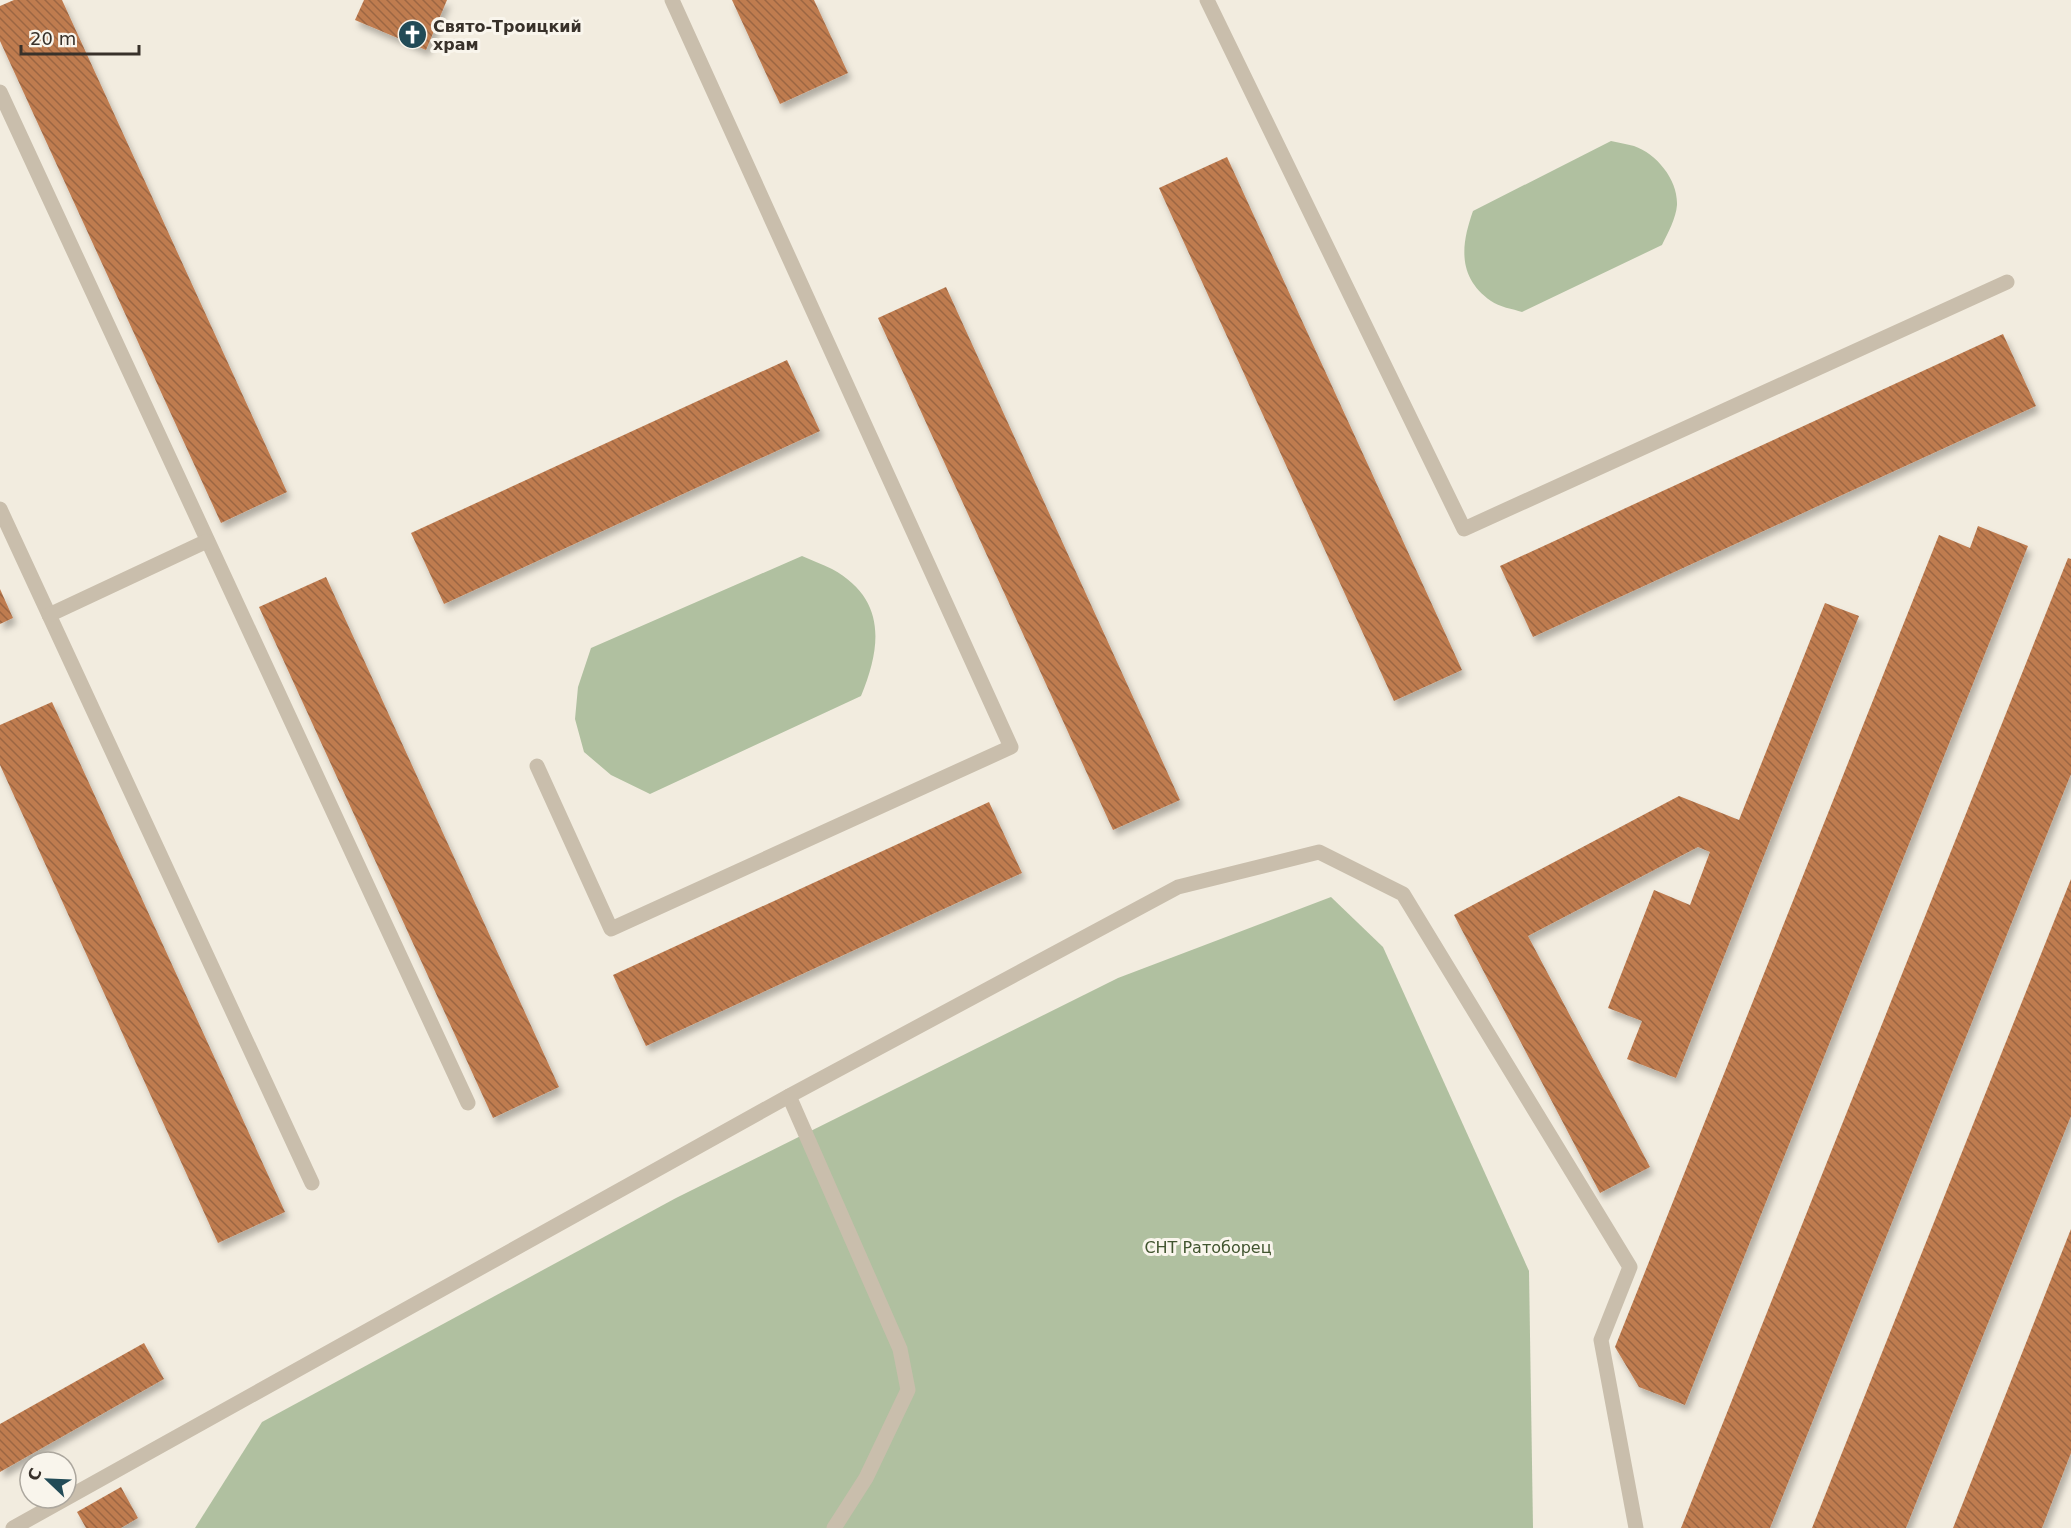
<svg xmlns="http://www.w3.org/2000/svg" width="2071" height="1528" font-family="'DejaVu Sans',sans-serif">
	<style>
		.garden { fill: #b0c0a0 }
		.building { fill: url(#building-back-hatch); filter: url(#shadow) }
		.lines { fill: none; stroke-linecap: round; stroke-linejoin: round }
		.service { stroke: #c9beac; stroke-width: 15 }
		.labels { text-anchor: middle; stroke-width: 6; stroke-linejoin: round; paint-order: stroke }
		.poi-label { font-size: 16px; font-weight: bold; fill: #38312a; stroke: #f9f5ec; text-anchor: start }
		.park-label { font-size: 16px; fill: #41552f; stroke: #f9f5ec }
	</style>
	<defs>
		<pattern id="building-back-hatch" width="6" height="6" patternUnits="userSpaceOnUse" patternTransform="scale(1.5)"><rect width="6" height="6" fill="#bf7c50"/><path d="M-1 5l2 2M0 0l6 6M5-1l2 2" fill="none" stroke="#9c6643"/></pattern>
		<filter id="shadow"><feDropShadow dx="3.5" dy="6" stdDeviation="3" flood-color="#0004"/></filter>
	</defs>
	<rect width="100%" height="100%" fill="#f2ecdf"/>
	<g class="garden">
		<path d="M 1611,141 C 1619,143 1627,144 1634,146 C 1657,154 1678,180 1677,205 C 1676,218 1668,233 1662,245 L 1522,312 C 1513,309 1499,307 1491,301 C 1457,277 1461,245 1473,211 Z"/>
		<path d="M 802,556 C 811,560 822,564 832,569 C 886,599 882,645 861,696 L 650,794 L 611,775 L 584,752 L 575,719 L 578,687 L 591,648 Z"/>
		<path d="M 1331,897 L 1383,947 L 1529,1271 L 1533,1528 L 195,1528 L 262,1422 L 676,1198 L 1118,978 Z"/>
	</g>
	<g class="building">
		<path d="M 14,0 L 62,0 L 287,492 L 221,523 L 0,41 L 0,6 Z"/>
		<path d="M 364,0 L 447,0 L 426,50 L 355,20 Z"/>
		<path d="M 732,0 L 814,0 L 848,73 L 780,104 Z"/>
		<path d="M 1227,157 L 1462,670 L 1394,701 L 1159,188 Z"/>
		<path d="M 946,287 L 1180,800 L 1113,830 L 878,318 Z"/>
		<path d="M 2003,334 L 2036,406 L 1533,637 L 1500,566 Z"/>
		<path d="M 787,360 L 820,431 L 444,604 L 411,533 Z"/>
		<path d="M 1978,526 L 2028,546 L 1685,1405 L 1639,1387 L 1615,1347 L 1939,535 L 1970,548 Z"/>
		<path d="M 2068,558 L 2071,559 L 2071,774 L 1770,1528 L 1681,1528 Z"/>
		<path d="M 326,577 L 559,1087 L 493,1118 L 259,607 Z"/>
		<path d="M 0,589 L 13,618 L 0,624 Z"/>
		<path d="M 1825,603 L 1859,616 L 1676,1078 L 1627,1059 L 1642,1021 L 1608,1008 L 1654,890 L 1690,905 L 1710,852 L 1698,847 L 1528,936 L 1650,1167 L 1600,1193 L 1454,915 L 1679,796 L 1739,820 Z"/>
		<path d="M 52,702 L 285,1212 L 218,1243 L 0,765 L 0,725 Z"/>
		<path d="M 989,802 L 1022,873 L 646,1046 L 613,975 Z"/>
		<path d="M 2071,879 L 2071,1116 L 1906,1528 L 1812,1528 Z"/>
		<path d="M 2071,1229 L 2071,1453 L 2042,1528 L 1953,1528 Z"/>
		<path d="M 144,1343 L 164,1379 L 0,1472 L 0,1424 Z"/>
		<path d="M 121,1487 L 138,1518 L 121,1528 L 86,1528 L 77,1512 Z"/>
	</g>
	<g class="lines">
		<g class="service">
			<path d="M 1207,0 L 1464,529 L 2007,282"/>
			<path d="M 0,92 L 468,1103"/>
			<path d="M 0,509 L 312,1183"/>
			<path d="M 49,615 L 207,541"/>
			<path d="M 537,766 L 611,929 L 1011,747 L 672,0"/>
			<path d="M 789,1096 L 900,1349 L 908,1390 L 866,1478 L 834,1528"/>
			<path d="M 13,1528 L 789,1096 L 1178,887 L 1319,852 L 1403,894 L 1630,1267 L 1601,1340 L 1636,1528"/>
		</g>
	</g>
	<defs>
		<symbol id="church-disc" viewBox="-11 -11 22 22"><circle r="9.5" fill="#224b57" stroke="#f9f5ec"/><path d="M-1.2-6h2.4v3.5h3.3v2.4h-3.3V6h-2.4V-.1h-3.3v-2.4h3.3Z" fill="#fff"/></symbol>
	</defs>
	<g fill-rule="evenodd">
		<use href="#church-disc" x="396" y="18" width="33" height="33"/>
	</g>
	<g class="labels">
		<g class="poi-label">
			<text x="433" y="32">Свято-Троицкий<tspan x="433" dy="18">храм</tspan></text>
		</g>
		<g class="park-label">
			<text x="1208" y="1253">СНТ Ратоборец</text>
		</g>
	</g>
	<g transform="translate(48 1480) rotate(293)"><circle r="28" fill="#f9f5ec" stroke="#aca79e" stroke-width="1.5"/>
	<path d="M0-4.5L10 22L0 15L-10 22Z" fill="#224b57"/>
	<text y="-9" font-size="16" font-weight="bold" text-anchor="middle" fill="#38312a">С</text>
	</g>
	<path d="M21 45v9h118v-9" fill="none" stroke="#38312a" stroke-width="3"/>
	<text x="30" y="45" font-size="18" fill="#38312a" stroke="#f9f5ec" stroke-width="4.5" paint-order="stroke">20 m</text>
</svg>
